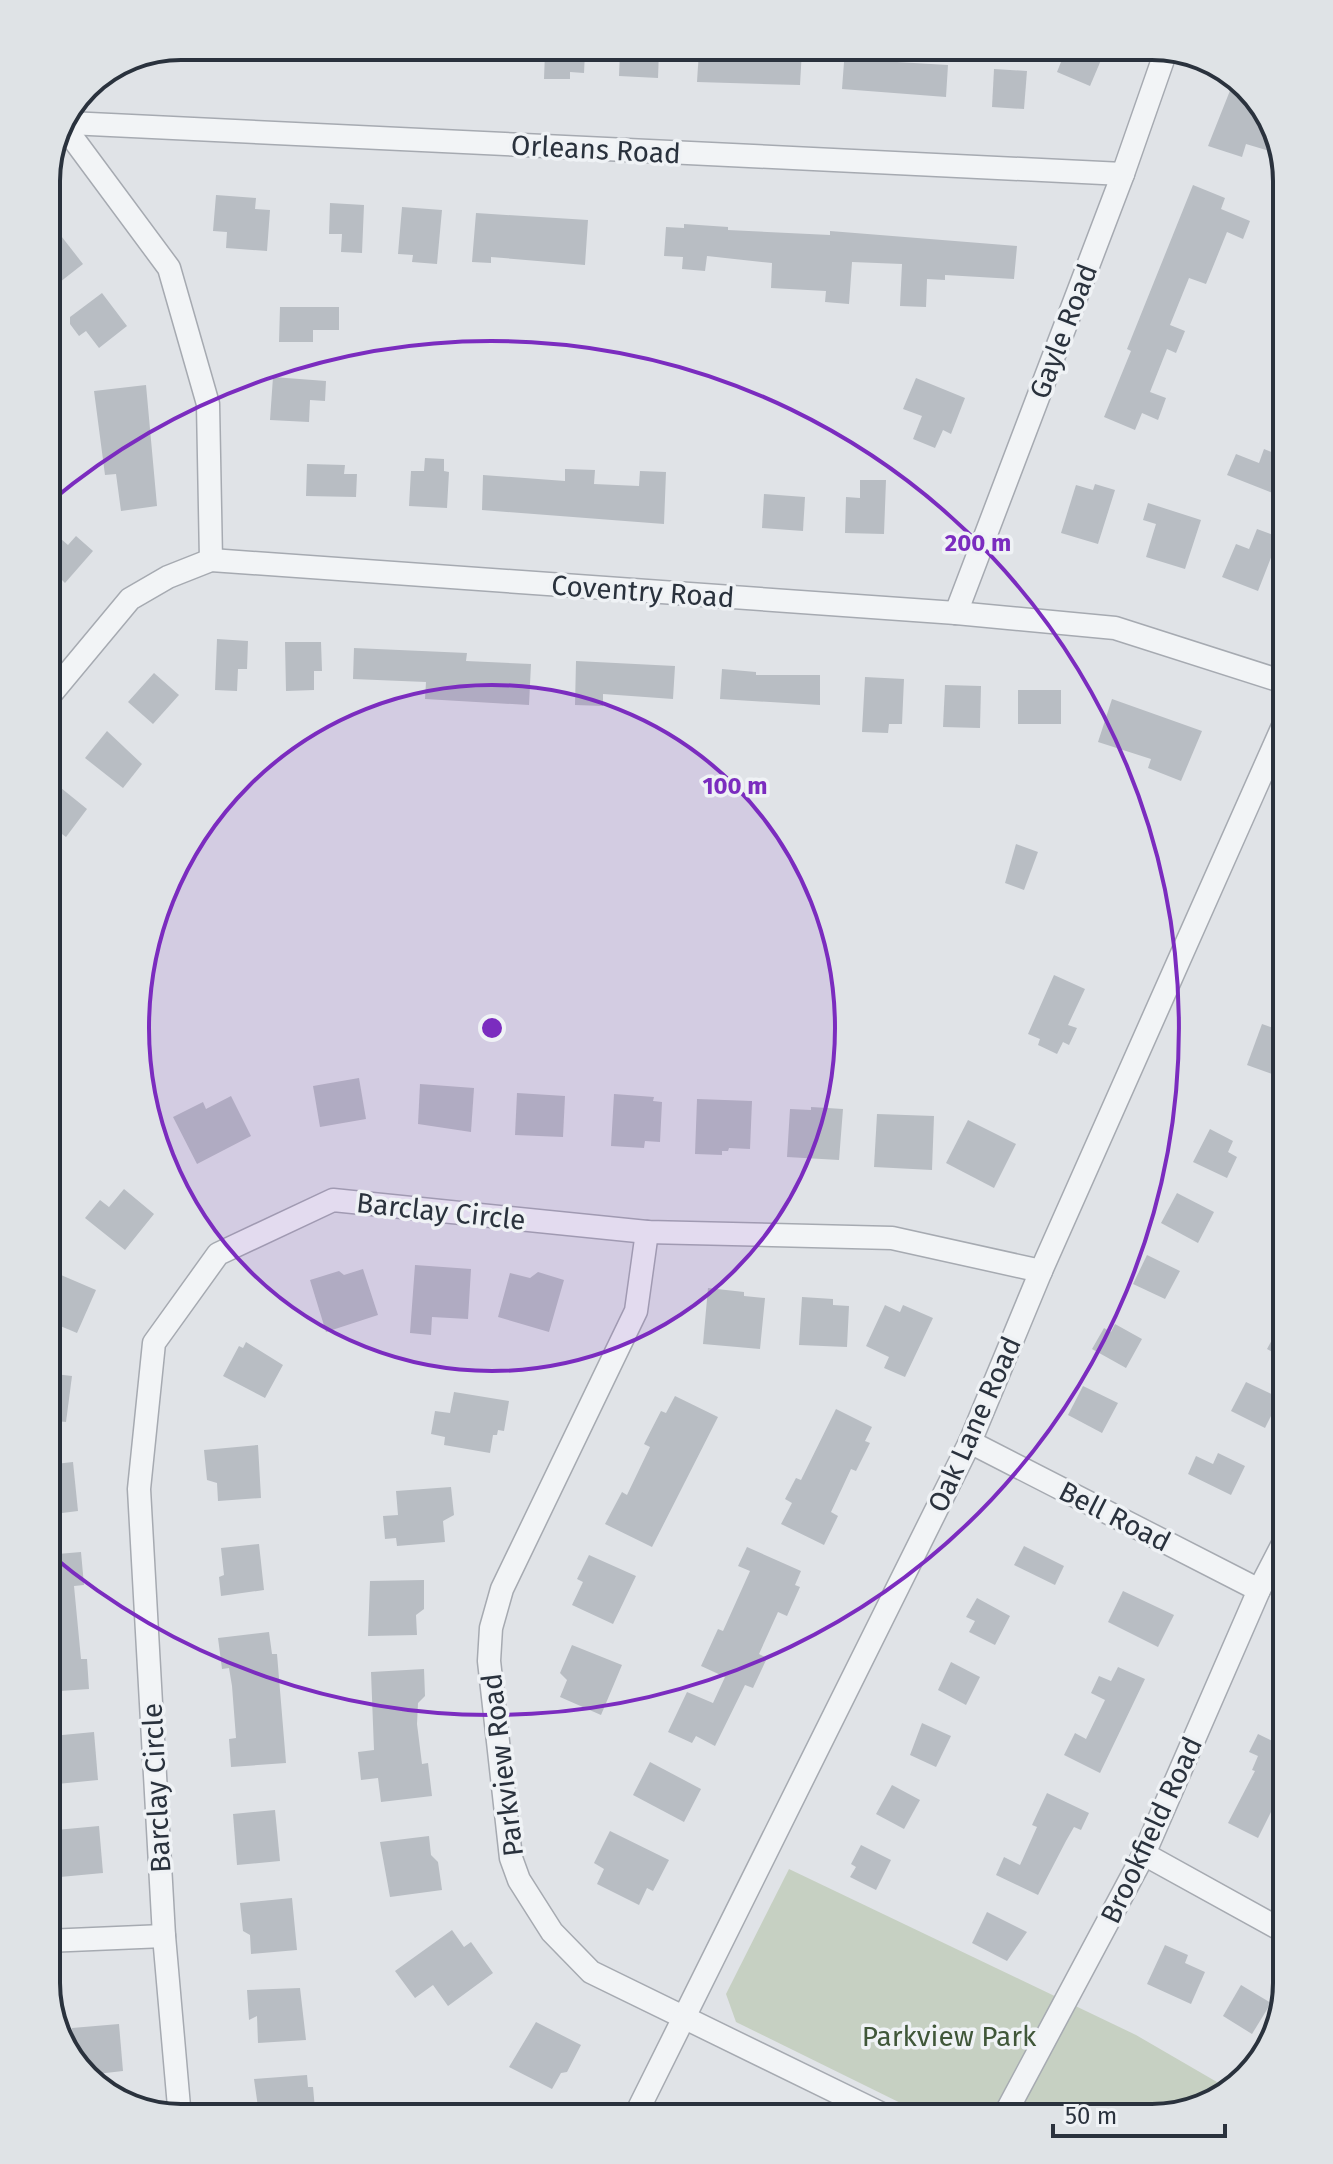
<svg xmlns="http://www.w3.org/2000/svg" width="1333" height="2164" font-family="'Fira Sans',sans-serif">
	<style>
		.green { fill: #c6d0c2 }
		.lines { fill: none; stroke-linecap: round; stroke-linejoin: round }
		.stream { stroke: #9eb2c4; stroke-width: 7 }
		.building { fill: #b8bdc3 }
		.minor-casing { stroke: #a6aab1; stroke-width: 25 }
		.minor { stroke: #f2f4f6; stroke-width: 22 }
		.ring { fill: none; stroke: #7b2cbf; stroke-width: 4 }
		.labels { text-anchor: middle; stroke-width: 7; stroke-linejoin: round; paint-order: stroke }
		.street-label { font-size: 28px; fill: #2a323d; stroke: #eff2f5 }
		.park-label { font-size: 28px; fill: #405739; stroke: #eff2f5 }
		.rim { fill: none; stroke: #2a323d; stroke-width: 4 }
		.centre { fill: #7b2cbf; stroke: #eff2f5; stroke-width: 4 }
		.ring-label { font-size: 24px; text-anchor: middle; font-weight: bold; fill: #7b2cbf; stroke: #eff2f5; stroke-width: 7; stroke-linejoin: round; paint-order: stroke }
	</style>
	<rect width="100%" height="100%" fill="#e0e3e7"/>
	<path class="green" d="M 789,1869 L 1136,2035 L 1229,2089 L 1212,2104 L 1152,2118 L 931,2118 L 736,2022 L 726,1994 Z"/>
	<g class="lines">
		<path class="stream" d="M 1075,2110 L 1086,2118"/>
	</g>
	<g class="building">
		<path d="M 1067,47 L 1096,47 L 1104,53 L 1090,86 L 1057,72 Z"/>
		<path d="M 845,49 L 875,49 L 874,59 L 880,61 L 948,65 L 946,97 L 842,89 Z"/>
		<path d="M 802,50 L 800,85 L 697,82 L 699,51 Z"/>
		<path d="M 620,51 L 659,51 L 658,78 L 619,76 Z"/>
		<path d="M 545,52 L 585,52 L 584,73 L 570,72 L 570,79 L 544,79 Z"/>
		<path d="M 994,69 L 1027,71 L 1024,109 L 992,107 Z"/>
		<path d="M 1235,78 L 1273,121 L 1277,140 L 1273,152 L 1246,144 L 1242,157 L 1208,146 Z"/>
		<path d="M 1193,185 L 1225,198 L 1221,209 L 1250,221 L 1243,239 L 1227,232 L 1206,284 L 1189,278 L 1170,325 L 1185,331 L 1176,353 L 1167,349 L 1150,392 L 1166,398 L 1158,420 L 1142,413 L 1135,430 L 1104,417 L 1131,351 L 1127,349 Z"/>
		<path d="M 216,195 L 256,198 L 255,209 L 270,210 L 267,251 L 226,248 L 227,232 L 213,231 Z"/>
		<path d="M 330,203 L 364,205 L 362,253 L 341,252 L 342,234 L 329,234 Z"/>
		<path d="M 402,207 L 442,210 L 437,264 L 412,262 L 413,255 L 398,254 Z"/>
		<path d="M 476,213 L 588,220 L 585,265 L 491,257 L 491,263 L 472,262 Z"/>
		<path d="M 684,224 L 728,227 L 728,230 L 830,235 L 830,231 L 1017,246 L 1014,279 L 945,275 L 945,280 L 927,279 L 926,307 L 900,306 L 902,264 L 852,262 L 849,304 L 825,302 L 826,291 L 771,288 L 772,263 L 707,256 L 705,271 L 682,269 L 683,257 L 664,256 L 666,227 L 684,228 Z"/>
		<path d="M 58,232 L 83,264 L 46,293 L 46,241 Z"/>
		<path d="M 102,293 L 127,326 L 99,348 L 86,331 L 79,336 L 70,324 L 70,317 Z"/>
		<path d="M 280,307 L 339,307 L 339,330 L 313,330 L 313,342 L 279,342 Z"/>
		<path d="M 273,377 L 326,381 L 325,401 L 310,400 L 309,422 L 270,420 Z"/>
		<path d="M 916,378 L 965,398 L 951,434 L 943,430 L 935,448 L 913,439 L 922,416 L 903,409 Z"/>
		<path d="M 146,385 L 157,506 L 121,511 L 116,474 L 105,475 L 94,391 Z"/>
		<path d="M 1264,449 L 1287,458 L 1287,487 L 1283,497 L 1227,475 L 1236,454 L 1259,463 Z"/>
		<path d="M 425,458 L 444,459 L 444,471 L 449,472 L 447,508 L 409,506 L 411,471 L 424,471 Z"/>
		<path d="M 307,464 L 345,465 L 344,474 L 357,474 L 356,497 L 306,496 Z"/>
		<path d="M 565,469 L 595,470 L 594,484 L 639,486 L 640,471 L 666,472 L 664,524 L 482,510 L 483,475 L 565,481 Z"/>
		<path d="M 860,480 L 886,480 L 884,534 L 845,533 L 846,497 L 860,498 Z"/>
		<path d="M 1095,484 L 1115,490 L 1098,544 L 1061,533 L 1076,485 L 1093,490 Z"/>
		<path d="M 764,494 L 805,497 L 803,531 L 762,528 Z"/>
		<path d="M 1148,503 L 1201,520 L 1185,569 L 1146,557 L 1156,524 L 1143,520 Z"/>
		<path d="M 46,526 L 68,545 L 76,536 L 93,551 L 65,583 L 58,576 L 46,590 Z"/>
		<path d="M 1257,529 L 1279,537 L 1258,591 L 1222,577 L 1236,544 L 1249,549 Z"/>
		<path d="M 217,639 L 248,641 L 247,669 L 238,669 L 237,691 L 215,690 Z"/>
		<path d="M 285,642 L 321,642 L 322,671 L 314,671 L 314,690 L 286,691 Z"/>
		<path d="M 354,648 L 467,653 L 466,661 L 531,664 L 529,705 L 425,699 L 426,682 L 353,679 Z"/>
		<path d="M 576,661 L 675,666 L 673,699 L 603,694 L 603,706 L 575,705 Z"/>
		<path d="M 722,669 L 756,672 L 756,675 L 820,675 L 820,705 L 720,699 Z"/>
		<path d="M 154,673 L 179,695 L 153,724 L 128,702 Z"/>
		<path d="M 865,677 L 904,679 L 902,724 L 889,724 L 888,733 L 862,732 Z"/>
		<path d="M 945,685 L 981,686 L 980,728 L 943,727 Z"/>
		<rect x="1018" y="690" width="43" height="34"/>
		<path d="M 1112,699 L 1202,731 L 1181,781 L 1148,768 L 1151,759 L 1098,742 Z"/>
		<path d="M 107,731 L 142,764 L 123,788 L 85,758 Z"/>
		<path d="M 61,788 L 87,809 L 66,837 L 46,822 L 46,808 Z"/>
		<path d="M 1016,844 L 1038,852 L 1024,890 L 1005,883 Z"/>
		<path d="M 1054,975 L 1085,989 L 1068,1025 L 1077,1028 L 1069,1045 L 1063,1042 L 1057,1054 L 1038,1045 L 1040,1039 L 1028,1034 Z"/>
		<path d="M 1262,1024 L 1287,1033 L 1287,1058 L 1280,1077 L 1247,1065 Z"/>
		<path d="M 359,1078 L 366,1119 L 320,1127 L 313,1086 Z"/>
		<path d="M 420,1084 L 474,1088 L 471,1132 L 418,1124 Z"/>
		<path d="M 517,1093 L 565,1096 L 563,1137 L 515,1135 Z"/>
		<path d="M 614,1094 L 654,1097 L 653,1101 L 662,1102 L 660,1142 L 645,1141 L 644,1148 L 611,1146 Z"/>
		<path d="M 231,1096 L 251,1136 L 197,1164 L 173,1117 L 203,1102 L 206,1109 Z"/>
		<path d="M 697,1099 L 752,1101 L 750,1149 L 729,1148 L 728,1151 L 722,1151 L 722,1155 L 695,1154 Z"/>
		<path d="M 811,1107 L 843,1109 L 839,1160 L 787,1157 L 790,1109 L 811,1110 Z"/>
		<path d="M 877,1114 L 934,1116 L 932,1170 L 874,1167 Z"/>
		<path d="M 968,1120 L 1016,1144 L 994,1188 L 946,1163 Z"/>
		<path d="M 1210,1129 L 1233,1141 L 1228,1152 L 1237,1157 L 1227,1178 L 1193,1162 Z"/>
		<path d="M 124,1189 L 154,1214 L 125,1250 L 85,1218 L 100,1200 L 109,1207 Z"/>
		<path d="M 1177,1193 L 1214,1212 L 1198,1243 L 1161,1223 Z"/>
		<path d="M 1147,1255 L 1180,1271 L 1165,1299 L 1133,1284 Z"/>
		<path d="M 415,1265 L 471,1269 L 468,1319 L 432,1317 L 431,1335 L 410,1333 Z"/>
		<path d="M 363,1269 L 378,1315 L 326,1332 L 310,1280 L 339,1271 L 344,1275 Z"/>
		<path d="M 54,1272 L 96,1290 L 77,1333 L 46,1320 L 46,1290 Z"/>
		<path d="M 538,1272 L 564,1280 L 549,1332 L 498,1317 L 510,1273 L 530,1278 Z"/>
		<path d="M 708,1288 L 744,1292 L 744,1296 L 765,1298 L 760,1349 L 703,1344 Z"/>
		<path d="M 802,1297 L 833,1299 L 833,1305 L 849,1306 L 847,1347 L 799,1345 Z"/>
		<path d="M 885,1305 L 900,1312 L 903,1305 L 933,1318 L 905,1377 L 884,1368 L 889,1357 L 866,1346 Z"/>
		<path d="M 1287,1312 L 1287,1360 L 1267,1349 Z"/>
		<path d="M 1115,1324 L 1142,1339 L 1126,1368 L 1092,1349 L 1104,1328 L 1111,1332 Z"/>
		<path d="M 246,1342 L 283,1365 L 265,1398 L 223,1376 L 239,1346 L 243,1348 Z"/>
		<path d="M 46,1373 L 72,1376 L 66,1422 L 46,1420 Z"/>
		<path d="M 1246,1382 L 1280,1398 L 1265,1428 L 1231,1411 Z"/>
		<path d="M 1083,1386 L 1118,1403 L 1102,1433 L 1068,1415 Z"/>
		<path d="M 454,1392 L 509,1401 L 504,1431 L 498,1430 L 497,1435 L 493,1435 L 490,1453 L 444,1445 L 445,1437 L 431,1434 L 435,1411 L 450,1413 Z"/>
		<path d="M 675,1396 L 718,1417 L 652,1547 L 605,1524 L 622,1492 L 627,1495 L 650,1447 L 644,1444 L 661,1411 L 666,1413 Z"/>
		<path d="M 836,1409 L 872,1427 L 865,1441 L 870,1443 L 856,1471 L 851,1469 L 831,1512 L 838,1516 L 824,1545 L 781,1524 L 792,1503 L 785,1499 L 796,1478 L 801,1480 Z"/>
		<path d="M 258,1445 L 261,1498 L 218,1501 L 217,1483 L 207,1480 L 204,1450 Z"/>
		<path d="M 1218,1453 L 1245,1466 L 1231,1495 L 1188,1474 L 1196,1456 L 1213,1464 Z"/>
		<path d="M 73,1462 L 78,1511 L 46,1515 L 46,1465 Z"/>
		<path d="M 451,1487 L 454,1515 L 443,1521 L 445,1542 L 397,1546 L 396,1538 L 385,1539 L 383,1516 L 398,1515 L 396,1491 Z"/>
		<path d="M 259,1544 L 264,1590 L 221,1596 L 219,1577 L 224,1575 L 221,1548 Z"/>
		<path d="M 1024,1546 L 1064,1566 L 1055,1585 L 1014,1565 Z"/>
		<path d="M 747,1547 L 801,1571 L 795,1585 L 800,1587 L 787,1616 L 778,1612 L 759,1654 L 767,1658 L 753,1688 L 745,1685 L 715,1746 L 696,1736 L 692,1743 L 668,1732 L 687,1692 L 713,1703 L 725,1677 L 701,1666 L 718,1629 L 723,1631 L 750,1571 L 738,1566 Z"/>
		<path d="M 81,1552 L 84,1585 L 74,1586 L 81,1659 L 87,1659 L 89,1689 L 46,1692 L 46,1555 Z"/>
		<path d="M 589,1555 L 636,1576 L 613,1624 L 572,1605 L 583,1582 L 577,1579 Z"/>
		<path d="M 424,1580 L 424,1609 L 416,1615 L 417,1635 L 368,1636 L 370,1581 Z"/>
		<path d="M 1123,1591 L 1174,1615 L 1158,1647 L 1108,1622 Z"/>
		<path d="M 977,1598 L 1010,1616 L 995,1645 L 969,1632 L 975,1621 L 966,1617 Z"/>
		<path d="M 269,1632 L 272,1654 L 277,1654 L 286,1763 L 231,1767 L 229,1739 L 236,1738 L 232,1686 L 229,1668 L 222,1669 L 218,1638 Z"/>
		<path d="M 572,1645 L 622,1665 L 601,1715 L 560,1697 L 567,1680 L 560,1673 Z"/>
		<path d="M 951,1662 L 980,1677 L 966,1705 L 938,1690 Z"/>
		<path d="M 1118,1667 L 1145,1679 L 1100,1773 L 1064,1755 L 1075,1733 L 1086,1739 L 1105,1700 L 1091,1693 L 1099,1676 L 1111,1681 Z"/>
		<path d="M 424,1669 L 425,1696 L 418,1703 L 417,1724 L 422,1764 L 428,1763 L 432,1796 L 381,1802 L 378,1778 L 361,1780 L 358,1752 L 374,1750 L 371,1672 Z"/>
		<path d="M 922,1723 L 951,1736 L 936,1767 L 910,1755 Z"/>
		<path d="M 94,1732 L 98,1780 L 57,1784 L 52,1736 Z"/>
		<path d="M 1258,1734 L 1287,1748 L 1287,1780 L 1258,1838 L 1228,1823 L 1255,1771 L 1252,1770 L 1258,1756 L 1249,1752 Z"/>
		<path d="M 650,1762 L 701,1789 L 684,1822 L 633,1795 Z"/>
		<path d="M 892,1785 L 920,1800 L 904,1829 L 876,1814 Z"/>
		<path d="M 1047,1793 L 1089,1813 L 1081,1830 L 1074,1827 L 1066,1841 L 1038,1895 L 996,1875 L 1004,1857 L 1020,1865 L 1037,1827 L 1032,1825 Z"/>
		<path d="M 275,1810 L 280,1861 L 237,1865 L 233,1814 Z"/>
		<path d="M 99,1826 L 103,1873 L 60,1877 L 56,1830 Z"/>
		<path d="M 610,1831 L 669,1860 L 653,1891 L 647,1888 L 639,1905 L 597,1884 L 604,1869 L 594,1863 Z"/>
		<path d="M 429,1836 L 431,1855 L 438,1862 L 442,1890 L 390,1897 L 380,1842 Z"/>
		<path d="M 861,1845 L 891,1860 L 876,1890 L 850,1877 L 856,1867 L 851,1864 Z"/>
		<path d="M 292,1898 L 297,1950 L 251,1954 L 250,1935 L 243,1931 L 240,1903 Z"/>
		<path d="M 987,1912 L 1027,1932 L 1007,1961 L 972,1943 Z"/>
		<path d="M 452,1930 L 464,1947 L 471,1942 L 493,1973 L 448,2006 L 433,1985 L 415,1998 L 395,1971 Z"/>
		<path d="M 1165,1945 L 1188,1955 L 1185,1963 L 1205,1972 L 1191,2004 L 1147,1984 Z"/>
		<path d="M 1241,1985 L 1271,2003 L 1252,2034 L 1223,2016 Z"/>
		<path d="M 300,1988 L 306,2040 L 258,2043 L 257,2016 L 249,2020 L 247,1990 Z"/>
		<path d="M 536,2022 L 581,2045 L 567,2072 L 561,2073 L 552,2089 L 509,2067 Z"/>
		<path d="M 119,2024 L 123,2071 L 88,2075 L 75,2060 L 72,2028 Z"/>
		<path d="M 307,2075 L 308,2087 L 313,2087 L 315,2109 L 311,2109 L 311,2118 L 264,2118 L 264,2114 L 259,2114 L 254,2079 Z"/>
	</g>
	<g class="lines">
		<defs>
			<g id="minor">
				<path d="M 69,123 L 1123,174"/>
				<path d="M 66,129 L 169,268 L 208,404 L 211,560"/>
				<path d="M 956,613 L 1123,174 L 1167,48"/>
				<path d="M 46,700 L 130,599 L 168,577 L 211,560 L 956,613 L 1115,628 L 1287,683"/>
				<path d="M 647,1232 L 636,1311 L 502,1589 L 491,1628 L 489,1661 L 511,1858 L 519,1880 L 552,1932 L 591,1972 L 890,2118"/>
				<path d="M 970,1442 L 1259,1590"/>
				<path d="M 1144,1854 L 1287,1933"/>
				<path d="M 46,1941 L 164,1936"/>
				<path d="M 180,2118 L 164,1936 L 139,1489 L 154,1343 L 218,1254 L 333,1200 L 647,1232 L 892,1238 L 1041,1271"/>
				<path d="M 634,2118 L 970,1442 L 1041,1271 L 1287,717"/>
				<path d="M 1003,2118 L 1144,1854 L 1259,1590 L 1287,1536"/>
			</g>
		</defs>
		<use href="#minor" class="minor-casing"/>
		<use href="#minor" class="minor"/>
	</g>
	<circle cx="492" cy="1028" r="343" fill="#7b2cbf" fill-opacity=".12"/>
	<g class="ring">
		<circle cx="492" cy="1028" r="343"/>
		<path d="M50 502A687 687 0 1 1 50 1554"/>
	</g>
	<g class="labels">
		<g class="street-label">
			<text transform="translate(596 149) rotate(3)" y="10">Orleans Road</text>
			<text transform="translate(1063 331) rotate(-69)" y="10">Gayle Road</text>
			<text transform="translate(643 591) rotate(4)" y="10">Coventry Road</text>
			<text transform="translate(441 1211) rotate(6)" y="10">Barclay Circle</text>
			<text transform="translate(974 1424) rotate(-66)" y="10">Oak Lane Road</text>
			<text transform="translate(1115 1516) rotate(27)" y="10">Bell Road</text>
			<text transform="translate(502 1765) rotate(-97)" y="10">Parkview Road</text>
			<text transform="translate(156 1788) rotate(-93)" y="10">Barclay Circle</text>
			<text transform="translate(1151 1830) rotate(-65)" y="10">Brookfield Road</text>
		</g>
		<g class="park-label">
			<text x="949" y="2046">Parkview Park</text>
		</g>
	</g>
	<path d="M0 0H1333V2164H0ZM181 60H1152A121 121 0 0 1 1273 181V1983A121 121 0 0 1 1152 2104H181A121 121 0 0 1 60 1983V181A121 121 0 0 1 181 60Z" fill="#dfe3e6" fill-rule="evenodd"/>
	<path class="rim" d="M181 60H1152A121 121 0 0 1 1273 181V1983A121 121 0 0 1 1152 2104H181A121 121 0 0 1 60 1983V181A121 121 0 0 1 181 60Z"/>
	<circle cx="492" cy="1028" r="12" class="centre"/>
	<g class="ring-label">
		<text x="978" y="551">200 m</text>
		<text x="735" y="794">100 m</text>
	</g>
	<path d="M1053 2124v12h172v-12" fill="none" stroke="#2a323d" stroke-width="4"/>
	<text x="1065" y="2124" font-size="24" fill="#2a323d" stroke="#eff2f5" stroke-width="6" paint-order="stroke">50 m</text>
</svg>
